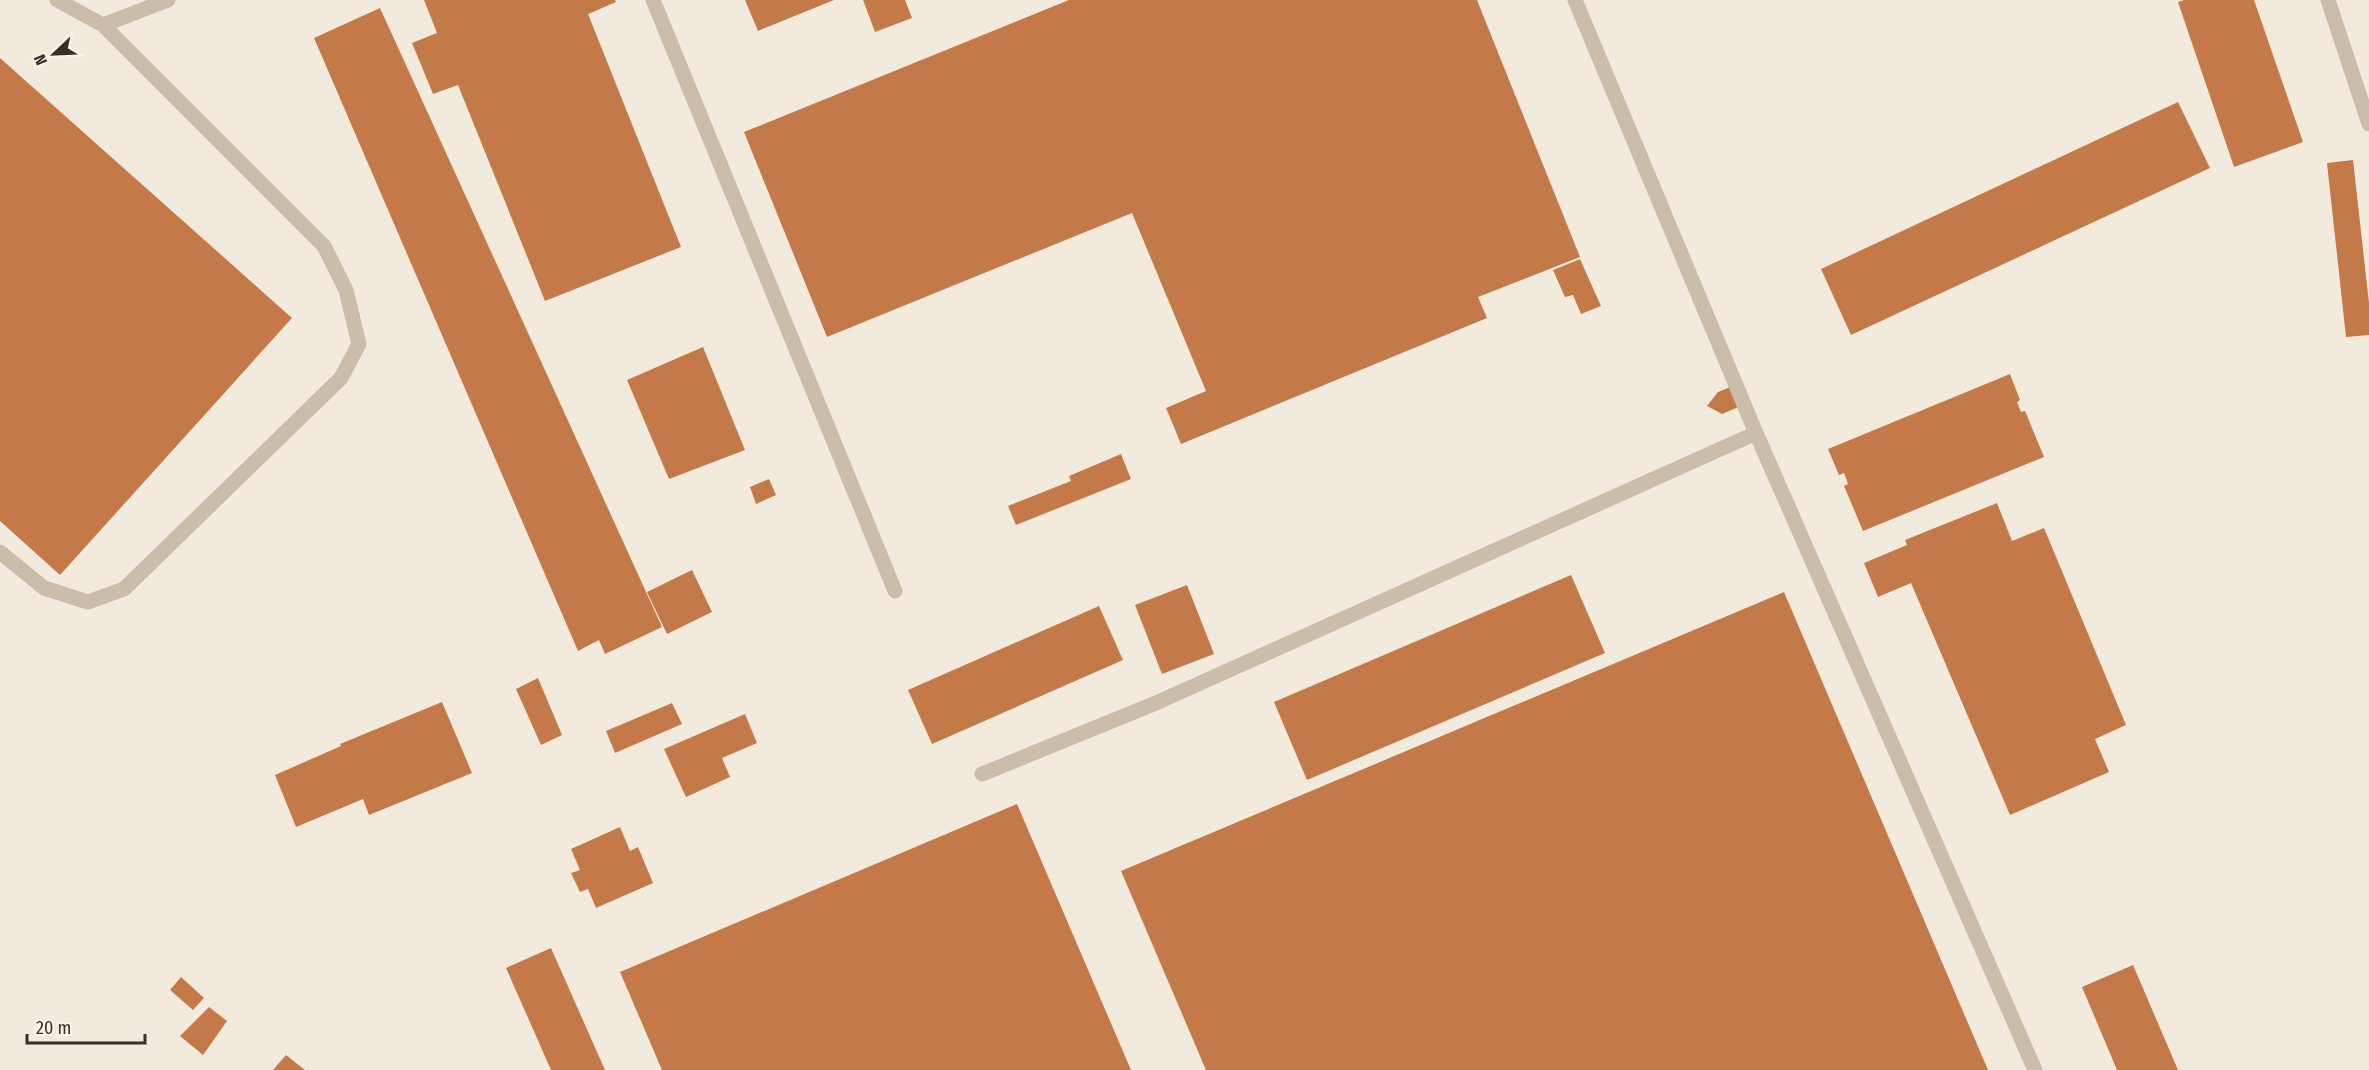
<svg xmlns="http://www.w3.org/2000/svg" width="2369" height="1070" font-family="'Fira Sans Condensed',sans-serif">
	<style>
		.building { fill: #c47a48 }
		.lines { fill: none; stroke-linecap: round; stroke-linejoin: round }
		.service { stroke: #cabda9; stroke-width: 15 }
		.minor { stroke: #cabda9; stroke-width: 15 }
	</style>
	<rect width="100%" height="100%" fill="#f2ebdd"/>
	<g class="building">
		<path d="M 424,0 L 615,0 L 616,2 L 588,14 L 681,247 L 545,301 L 458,85 L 433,94 L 412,43 L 437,33 Z"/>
		<path d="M 745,0 L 834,0 L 758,31 Z"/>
		<path d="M 863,0 L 905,0 L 912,18 L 875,32 Z"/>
		<path d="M 1069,0 L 1477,0 L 1580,257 L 1478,297 L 1487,318 L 1181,444 L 1166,408 L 1206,391 L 1132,213 L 827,337 L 744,132 Z"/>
		<path d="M 2184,0 L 2254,0 L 2303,142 L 2234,167 L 2178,2 Z"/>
		<path d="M 380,8 L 662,627 L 605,654 L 599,640 L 578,651 L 314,38 Z"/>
		<path d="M 0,58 L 292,318 L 60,575 L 0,521 Z"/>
		<path d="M 2178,102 L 2210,168 L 1851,335 L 1821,269 Z"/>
		<path d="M 2353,160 L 2369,303 L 2369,335 L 2346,337 L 2327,163 Z"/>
		<path d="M 1580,259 L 1601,306 L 1581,314 L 1573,295 L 1565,297 L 1553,270 Z"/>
		<path d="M 703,347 L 745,450 L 669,479 L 627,380 Z"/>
		<path d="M 2010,374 L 2020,400 L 2017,402 L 2021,412 L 2025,411 L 2044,457 L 1863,531 L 1844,486 L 1848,484 L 1844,473 L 1839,475 L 1828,449 Z"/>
		<path d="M 1733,386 L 1741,406 L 1722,414 L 1707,406 L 1718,392 Z"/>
		<path d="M 1121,454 L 1131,479 L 1016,525 L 1008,506 L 1071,481 L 1069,476 Z"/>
		<path d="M 769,479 L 776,495 L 756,504 L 750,487 Z"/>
		<path d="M 1997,503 L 2012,541 L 2044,528 L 2126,725 L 2095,739 L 2109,772 L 2010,815 L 1911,583 L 1878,597 L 1864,563 L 1907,545 L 1905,540 Z"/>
		<path d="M 692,570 L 712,612 L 667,634 L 647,592 Z"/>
		<path d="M 1571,575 L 1605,653 L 1307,780 L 1274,702 Z"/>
		<path d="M 1187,585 L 1214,654 L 1162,674 L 1135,605 Z"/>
		<path d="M 1784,592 L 1988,1070 L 1206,1070 L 1121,871 Z"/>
		<path d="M 1099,606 L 1123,660 L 932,744 L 908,690 Z"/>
		<path d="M 538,678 L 562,735 L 541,745 L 516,689 Z"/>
		<path d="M 442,702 L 472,773 L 369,815 L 363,799 L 296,827 L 275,775 L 341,746 L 340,744 Z"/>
		<path d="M 672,703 L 682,724 L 615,753 L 606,731 Z"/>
		<path d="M 745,714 L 757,743 L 722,758 L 730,777 L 686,797 L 664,749 Z"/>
		<path d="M 1017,804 L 1131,1070 L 662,1070 L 620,972 Z"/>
		<path d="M 620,827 L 630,851 L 638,847 L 653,883 L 596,908 L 588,889 L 580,892 L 571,873 L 580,870 L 571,849 Z"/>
		<path d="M 551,948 L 605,1070 L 551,1070 L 506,968 Z"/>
		<path d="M 2133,965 L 2178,1070 L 2117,1070 L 2082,987 Z"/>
		<path d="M 181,977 L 204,998 L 193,1010 L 170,990 Z"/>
		<path d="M 209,1007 L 227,1021 L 203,1055 L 180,1036 Z"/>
		<path d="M 286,1055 L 305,1070 L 273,1070 Z"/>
	</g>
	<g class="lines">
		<g class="service">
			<path d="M 653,0 L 895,591"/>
			<path d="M 2328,0 L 2369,124"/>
			<path d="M 103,25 L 168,0"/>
			<path d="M 0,552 L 44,588 L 88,602 L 124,589 L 341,378 L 359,344 L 346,290 L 324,246 L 103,25 L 57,0"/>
			<path d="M 982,774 L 1156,703 L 1756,433"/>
		</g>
		<path class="minor" d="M 1575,0 L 1756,433 L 2035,1070"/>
	</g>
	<g transform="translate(54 54) rotate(247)" stroke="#f9f4e9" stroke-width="4.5" paint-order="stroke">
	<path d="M0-4.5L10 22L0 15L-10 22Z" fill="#372f29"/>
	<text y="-9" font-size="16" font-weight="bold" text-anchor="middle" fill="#372f29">N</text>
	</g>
	<path d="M27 1034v9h118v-9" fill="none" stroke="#372f29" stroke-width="3"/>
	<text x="36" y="1034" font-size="18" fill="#372f29" stroke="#f9f4e9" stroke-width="4.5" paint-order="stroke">20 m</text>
</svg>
